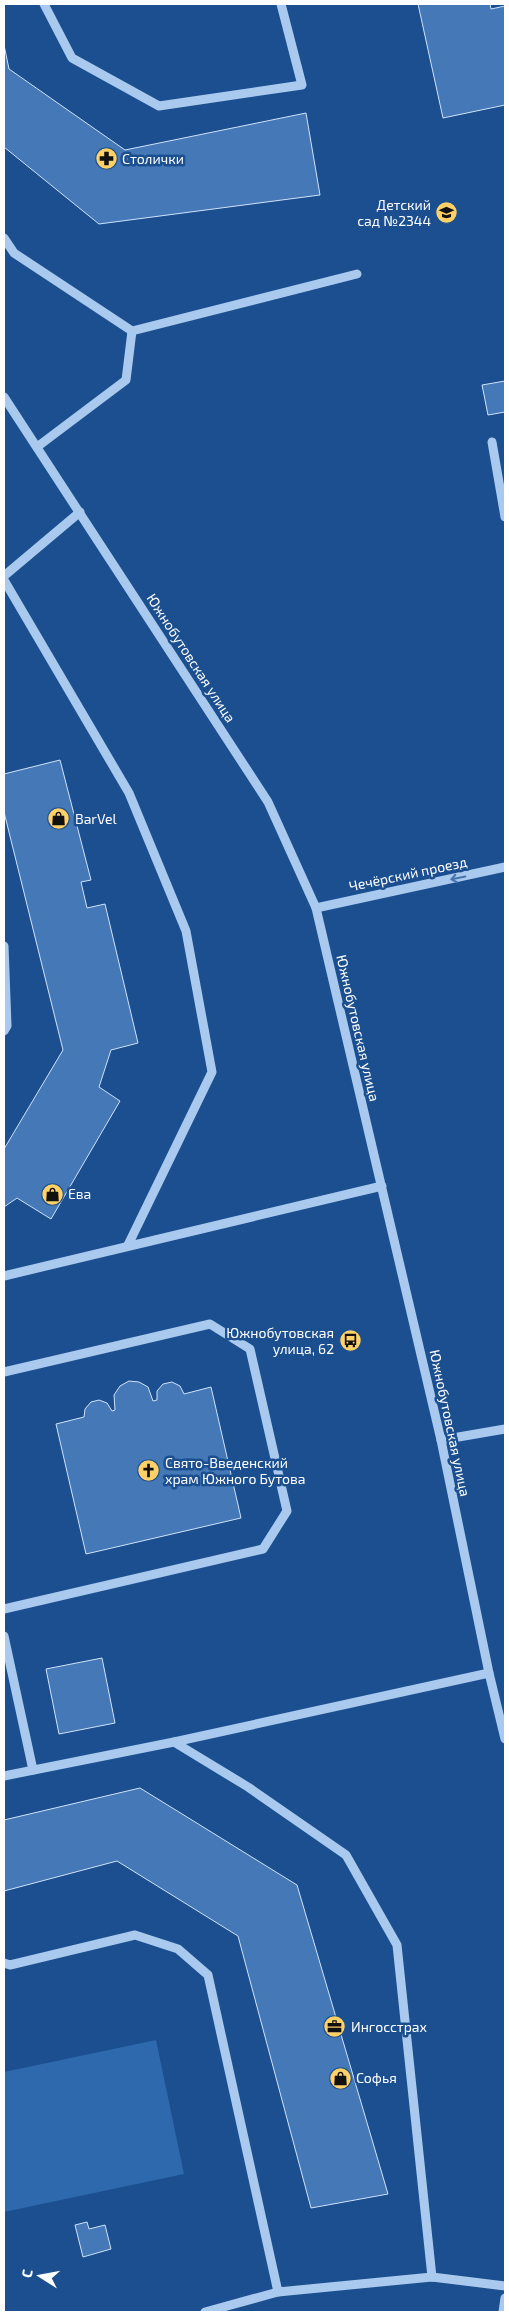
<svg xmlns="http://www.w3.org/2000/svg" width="509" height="2316" font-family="'Exo 2',sans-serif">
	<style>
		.green { fill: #2e69ad }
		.building { fill: #4478b7; stroke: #cfe3fa }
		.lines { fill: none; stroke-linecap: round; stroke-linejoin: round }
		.minor { stroke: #a9c9ee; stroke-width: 9 }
		.oneway { stroke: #4674ac }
		.labels { text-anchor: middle; stroke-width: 5; stroke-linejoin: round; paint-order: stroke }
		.poi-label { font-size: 14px; fill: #fff; stroke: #1b4f8f; text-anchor: start }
		.street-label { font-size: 14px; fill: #fff; stroke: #1b4f8f }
	</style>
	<rect width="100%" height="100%" fill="#1b4f8f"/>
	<path class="green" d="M 156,2040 L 184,2174 L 4,2212 L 4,2072 Z"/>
	<g class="building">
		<path d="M 418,4 L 490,4 L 491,9 L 505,6 L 505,105 L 443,118 Z"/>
		<path d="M 4,45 L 9,69 L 125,150 L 306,113 L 320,195 L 99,224 L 4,147 Z"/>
		<path d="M 505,381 L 505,412 L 488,415 L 482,385 Z"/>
		<path d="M 60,760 L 91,880 L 81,882 L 87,908 L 105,904 L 138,1043 L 111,1050 L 99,1087 L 120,1101 L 51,1219 L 17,1198 L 4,1207 L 4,1149 L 63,1050 L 4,812 L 4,774 Z"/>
		<path d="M 129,1381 L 139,1382 L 148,1387 L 153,1401 L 157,1400 L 157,1391 L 163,1384 L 172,1382 L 180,1386 L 184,1394 L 211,1387 L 241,1518 L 86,1554 L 56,1424 L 84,1417 L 85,1409 L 91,1402 L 99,1400 L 107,1403 L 112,1411 L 115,1410 L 114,1395 L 120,1386 Z"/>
		<path d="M 102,1658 L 115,1723 L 59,1734 L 46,1669 Z"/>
		<path d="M 140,1788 L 297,1885 L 388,2194 L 311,2208 L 238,1936 L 117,1861 L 4,1891 L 4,1820 Z"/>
		<path d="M 87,2222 L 89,2229 L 105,2225 L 111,2249 L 83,2257 L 75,2225 Z"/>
	</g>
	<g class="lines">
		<g class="minor">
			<path d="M 44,4 L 72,58 L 159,106 L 302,85 L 281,4"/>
			<path d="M 4,238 L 14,253 L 132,331 L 357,274"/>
			<path d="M 4,397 L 268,802 L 316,908 L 441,1440 L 489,1673 L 505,1739"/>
			<path d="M 492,442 L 505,517"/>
			<path d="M 37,447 L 126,380 L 132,331"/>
			<path d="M 4,576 L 80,512"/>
			<path d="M 4,580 L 129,793 L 186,931 L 212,1072 L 128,1245"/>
			<path d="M 316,908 L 505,867"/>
			<path d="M 4,946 L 7,1026 L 4,1031"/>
			<path d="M 4,1276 L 382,1186"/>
			<path d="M 4,1372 L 210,1324 L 250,1349 L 287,1511 L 263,1549 L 4,1609"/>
			<path d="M 441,1440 L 505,1429"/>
			<path d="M 4,1636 L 33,1770"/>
			<path d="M 174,1742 L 248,1787 L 346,1855 L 397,1945 L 432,2277"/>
			<path d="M 4,1776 L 174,1742 L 489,1673"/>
			<path d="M 4,1963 L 10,1965 L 135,1935 L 178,1949 L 208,1975 L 278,2292 L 432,2277 L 505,2286"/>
			<path d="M 205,2312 L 278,2292"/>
			<path d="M 503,2312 L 505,2298"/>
		</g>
	</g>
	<defs><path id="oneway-shaft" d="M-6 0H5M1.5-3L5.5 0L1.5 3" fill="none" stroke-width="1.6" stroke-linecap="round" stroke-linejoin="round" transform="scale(1.25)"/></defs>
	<use class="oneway" href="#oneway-shaft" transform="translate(458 878) rotate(168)"/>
	<defs>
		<symbol id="pharmacy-disc" viewBox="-11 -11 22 22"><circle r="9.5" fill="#ffd166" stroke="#1b4f8f"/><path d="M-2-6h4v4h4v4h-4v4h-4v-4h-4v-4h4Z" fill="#111"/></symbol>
		<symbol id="school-disc" viewBox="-11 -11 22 22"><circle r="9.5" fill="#ffd166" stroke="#1b4f8f"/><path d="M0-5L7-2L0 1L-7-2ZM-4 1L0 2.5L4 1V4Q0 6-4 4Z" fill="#111"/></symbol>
		<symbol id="shop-disc" viewBox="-11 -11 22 22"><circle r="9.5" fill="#ffd166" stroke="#1b4f8f"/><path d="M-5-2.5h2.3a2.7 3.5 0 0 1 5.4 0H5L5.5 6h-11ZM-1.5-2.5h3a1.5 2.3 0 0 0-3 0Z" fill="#111"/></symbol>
		<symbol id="bus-disc" viewBox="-11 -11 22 22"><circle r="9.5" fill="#ffd166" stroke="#1b4f8f"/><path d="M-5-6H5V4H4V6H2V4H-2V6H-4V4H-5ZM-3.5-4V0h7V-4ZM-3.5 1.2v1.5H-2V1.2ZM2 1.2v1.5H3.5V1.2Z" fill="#111"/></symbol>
		<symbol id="church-disc" viewBox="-11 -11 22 22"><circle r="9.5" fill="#ffd166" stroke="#1b4f8f"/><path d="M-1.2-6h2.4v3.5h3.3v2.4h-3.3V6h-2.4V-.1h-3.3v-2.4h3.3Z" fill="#111"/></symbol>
		<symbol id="office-disc" viewBox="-11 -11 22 22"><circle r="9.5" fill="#ffd166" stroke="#1b4f8f"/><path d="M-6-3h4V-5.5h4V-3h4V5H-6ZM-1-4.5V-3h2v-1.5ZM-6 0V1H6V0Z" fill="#111"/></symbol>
	</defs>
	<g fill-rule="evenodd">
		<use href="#pharmacy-disc" x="94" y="146" width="25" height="25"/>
		<use href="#school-disc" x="434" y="200" width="25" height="25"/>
		<use href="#shop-disc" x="46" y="806" width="25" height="25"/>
		<use href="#shop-disc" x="40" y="1182" width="25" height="25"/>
		<use href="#bus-disc" x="338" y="1328" width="25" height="25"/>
		<use href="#church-disc" x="136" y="1458" width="25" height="25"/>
		<use href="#office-disc" x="322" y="2014" width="25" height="25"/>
		<use href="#shop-disc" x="328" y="2066" width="25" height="25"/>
	</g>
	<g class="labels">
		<g class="poi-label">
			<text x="122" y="164">Столички</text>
			<text x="431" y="210" text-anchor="end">Детский<tspan x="431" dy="16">сад №2344</tspan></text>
			<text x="75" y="824">BarVel</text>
			<text x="68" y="1199">Ева</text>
			<text x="334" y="1338" text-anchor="end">Южнобутовская<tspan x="334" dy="16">улица, 62</tspan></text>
			<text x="165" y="1468">Свято-Введенский<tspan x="165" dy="16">храм Южного Бутова</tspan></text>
			<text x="351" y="2032">Ингосстрах</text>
			<text x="356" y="2083">Софья</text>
		</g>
		<g class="street-label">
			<text transform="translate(191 658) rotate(57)" y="5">Южнобутовская улица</text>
			<text transform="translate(408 874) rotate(-12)" y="5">Чечёрский проезд</text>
			<text transform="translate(358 1028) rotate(77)" y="5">Южнобутовская улица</text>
			<text transform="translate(450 1423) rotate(78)" y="5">Южнобутовская улица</text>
		</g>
	</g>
	<rect width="509" height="2316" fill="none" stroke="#ffffff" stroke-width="10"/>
	<g transform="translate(40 2276) rotate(281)" stroke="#1b4f8f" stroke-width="4" paint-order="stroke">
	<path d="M0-4L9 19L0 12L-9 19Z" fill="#ffffff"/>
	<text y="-8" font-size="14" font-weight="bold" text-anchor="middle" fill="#ffffff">С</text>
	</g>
</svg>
